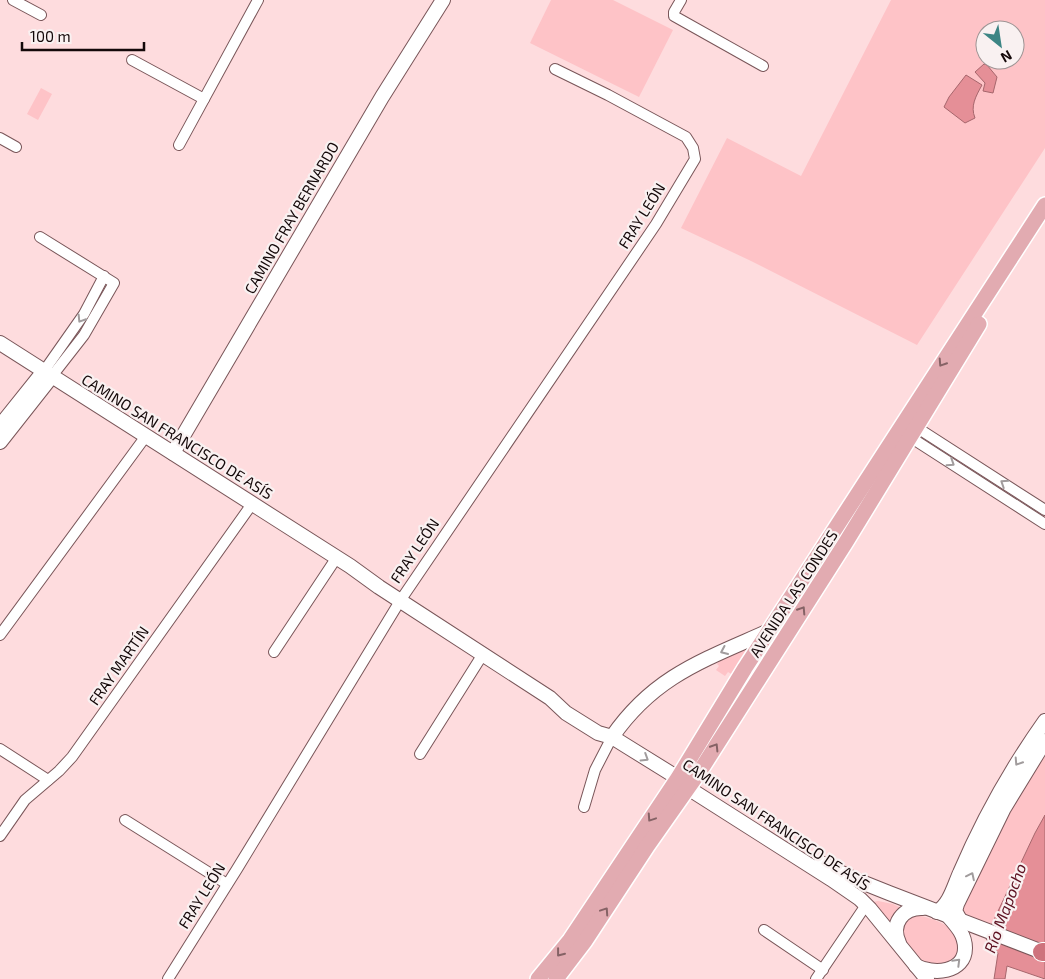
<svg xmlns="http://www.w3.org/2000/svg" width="1045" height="979" font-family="'Exo 2',sans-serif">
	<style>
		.green { fill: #fec3c7; fill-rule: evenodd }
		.water { fill: #e58f97; stroke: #a6666c }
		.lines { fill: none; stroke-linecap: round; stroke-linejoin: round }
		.street-casing { stroke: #795659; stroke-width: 12 }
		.secondary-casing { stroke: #795659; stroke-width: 16 }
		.primary-casing { stroke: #fff; stroke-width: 18 }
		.highway-casing { stroke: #fff; stroke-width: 20 }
		.street { stroke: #fff; stroke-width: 10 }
		.secondary { stroke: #fff; stroke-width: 14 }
		.primary { stroke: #e2abb1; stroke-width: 15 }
		.highway { stroke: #ce737d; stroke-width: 18 }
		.oneway { stroke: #a19c9d }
		.oneway2 { stroke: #856265 }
		.labels { text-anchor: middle; stroke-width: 4.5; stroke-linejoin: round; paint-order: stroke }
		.street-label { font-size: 15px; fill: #140809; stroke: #f9f1f1 }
		.water-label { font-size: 16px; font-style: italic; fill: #5e1222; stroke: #f9f1f1 }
	</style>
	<rect width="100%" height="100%" fill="#fedcde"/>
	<g class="green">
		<path d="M 551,0 L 613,0 L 673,30 L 639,97 L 530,43 Z"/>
		<path d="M 891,0 L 1045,0 L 1045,148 L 917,345 L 749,260 L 681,228 L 727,138 L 801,176 ZM 985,30 L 1015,30 L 1015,60 L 985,60 Z"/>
		<path d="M 41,88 L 52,94 L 38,120 L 27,114 Z"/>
		<path d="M 744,649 L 747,652 L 746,654 L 733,675 L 728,672 L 725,676 L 716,670 L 719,666 L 717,664 L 722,658 Z"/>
		<path d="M 1045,756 L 1045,815 L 1035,833 L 991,926 L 967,918 L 962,912 C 985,857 1011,805 1045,756 Z"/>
		<path d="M 878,901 L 893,904 L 901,908 L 891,926 L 873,905 L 873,902 Z"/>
		<path d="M 915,914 C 924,917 936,919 945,925 C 955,931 964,948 955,959 C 953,961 949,964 946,966 L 928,965 L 918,957 L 902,937 L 902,923 Z"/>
	</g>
	<g class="water">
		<path d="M 984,64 L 987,65 L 997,77 L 993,93 L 983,91 L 985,83 L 975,72 Z"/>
		<path d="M 966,75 L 982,85 C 976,96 970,106 975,118 L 965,123 L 944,107 L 949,97 Z"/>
		<path d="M 1045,815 L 1045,979 L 1007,966 L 1005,979 L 994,979 L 998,953 L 986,939 L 991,926 L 1035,833 Z"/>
	</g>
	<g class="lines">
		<defs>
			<g id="street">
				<path d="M 13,0 L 41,15"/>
				<path d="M 681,0 L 674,12 L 674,16 L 763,66"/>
				<path d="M 132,60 L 204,99"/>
				<path d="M 0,138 L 16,147"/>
				<path d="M 179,145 L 258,0"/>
				<path d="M 40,237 L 114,283 L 84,335 L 52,376"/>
				<path d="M 44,371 L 84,314 L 104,276"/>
				<path d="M 916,427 L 1045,510"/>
				<path d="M 910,437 L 1045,524"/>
				<path d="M 0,635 L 146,436"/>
				<path d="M 274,652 L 337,557"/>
				<path d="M 0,749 L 48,780"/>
				<path d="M 420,754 L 483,654"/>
				<path d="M 584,807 L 595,770 L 612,737"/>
				<path d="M 125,820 L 227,884"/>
				<path d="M 0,836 L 25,800 L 59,771 L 72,757 L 252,504"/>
				<path d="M 764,930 L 823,970"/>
				<path d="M 168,979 L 237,869 L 400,601 L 656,224 L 695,159 L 693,148 L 686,137 L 608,95 L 555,69"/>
				<path d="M 816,979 L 866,905"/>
			</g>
			<g id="secondary">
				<path d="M 0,343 L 350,566 L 379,587 L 550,698 L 566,713 L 598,733 L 612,737 L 628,747 L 678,778 L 688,788 L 831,879 L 860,899 L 870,909 L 927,979"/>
				<path d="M 0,426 L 44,371"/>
				<path d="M 0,442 L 52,376"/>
				<path d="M 173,453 L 382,97 L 443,0"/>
				<path d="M 612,737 C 654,676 704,660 769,631"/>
				<path d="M 821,863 L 854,879 L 889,893 L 1045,953"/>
				<path d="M 937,912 C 950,904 954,886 960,873 C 983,819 1011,769 1045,721"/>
				<path d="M 960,920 L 955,911 L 957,904 L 1004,808 L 1045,741"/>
				<path d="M 899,943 C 890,924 903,907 923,908"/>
				<path d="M 916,966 C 933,975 965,973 965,948 C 965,935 957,926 949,917"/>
			</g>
			<g id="primary">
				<path d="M 538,979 L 570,940 L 678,778 L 745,668 L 1045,205"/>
				<path d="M 556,979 L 585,941 L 648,845 L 700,771 L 846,542 L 979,324"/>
			</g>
			<path id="highway" d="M 1042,952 L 1045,952"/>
		</defs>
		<use href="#street" class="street-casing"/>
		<use href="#secondary" class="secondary-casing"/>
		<use href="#primary" class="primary-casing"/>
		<use href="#highway" class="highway-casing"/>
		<use href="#street" class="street"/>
		<use href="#secondary" class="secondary"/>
		<use href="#primary" class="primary"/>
		<use href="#highway" class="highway"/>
	</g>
	<defs><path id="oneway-chevron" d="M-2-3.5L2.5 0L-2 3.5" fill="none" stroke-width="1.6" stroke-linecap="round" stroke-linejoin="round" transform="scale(1.25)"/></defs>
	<g class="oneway">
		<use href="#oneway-chevron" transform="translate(81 319) rotate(122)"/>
		<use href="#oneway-chevron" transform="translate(951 463) rotate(33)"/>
		<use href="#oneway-chevron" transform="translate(1004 483) rotate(-147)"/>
		<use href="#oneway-chevron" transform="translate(724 651) rotate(156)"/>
		<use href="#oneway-chevron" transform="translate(645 758) rotate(32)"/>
		<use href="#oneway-chevron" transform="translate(1018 762) rotate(123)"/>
		<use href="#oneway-chevron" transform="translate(971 876) rotate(-64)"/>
		<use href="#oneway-chevron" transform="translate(957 962) rotate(-45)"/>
	</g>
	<g class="oneway2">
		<use href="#oneway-chevron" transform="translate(942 363) rotate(123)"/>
		<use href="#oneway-chevron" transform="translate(802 610) rotate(-57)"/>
		<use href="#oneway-chevron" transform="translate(715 747) rotate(-58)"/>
		<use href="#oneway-chevron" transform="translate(651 818) rotate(124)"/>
		<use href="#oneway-chevron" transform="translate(605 911) rotate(-56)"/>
		<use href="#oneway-chevron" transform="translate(560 953) rotate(128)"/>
	</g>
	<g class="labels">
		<g class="street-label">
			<text transform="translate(642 216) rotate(-58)" y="5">FRAY LEÓN</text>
			<text transform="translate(292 218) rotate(-60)" y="5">CAMINO FRAY BERNARDO</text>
			<text transform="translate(177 437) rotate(32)" y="5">CAMINO SAN FRANCISCO DE ASÍS</text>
			<text transform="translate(415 551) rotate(-56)" y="5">FRAY LEÓN</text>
			<text transform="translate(794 594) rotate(-57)" y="5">AVENIDA LAS CONDES</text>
			<text transform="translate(119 666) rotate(-55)" y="5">FRAY MARTÍN</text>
			<text transform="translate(776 825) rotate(34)" y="5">CAMINO SAN FRANCISCO DE ASÍS</text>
			<text transform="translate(202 896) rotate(-58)" y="5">FRAY LEÓN</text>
		</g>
		<g class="water-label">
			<text transform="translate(1005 908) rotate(-70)" y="6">Río Mapocho</text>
		</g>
	</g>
	<g transform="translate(1000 45) rotate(150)"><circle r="24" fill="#f9f1f1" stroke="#9d9494"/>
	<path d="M0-4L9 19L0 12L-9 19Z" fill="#3d8584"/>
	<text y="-8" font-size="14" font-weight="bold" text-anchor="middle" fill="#140809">N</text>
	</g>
	<path d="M22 42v8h122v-8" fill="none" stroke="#140809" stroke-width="2.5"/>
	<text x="30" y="42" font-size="15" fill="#140809" stroke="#f9f1f1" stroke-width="4" paint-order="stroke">100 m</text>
</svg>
